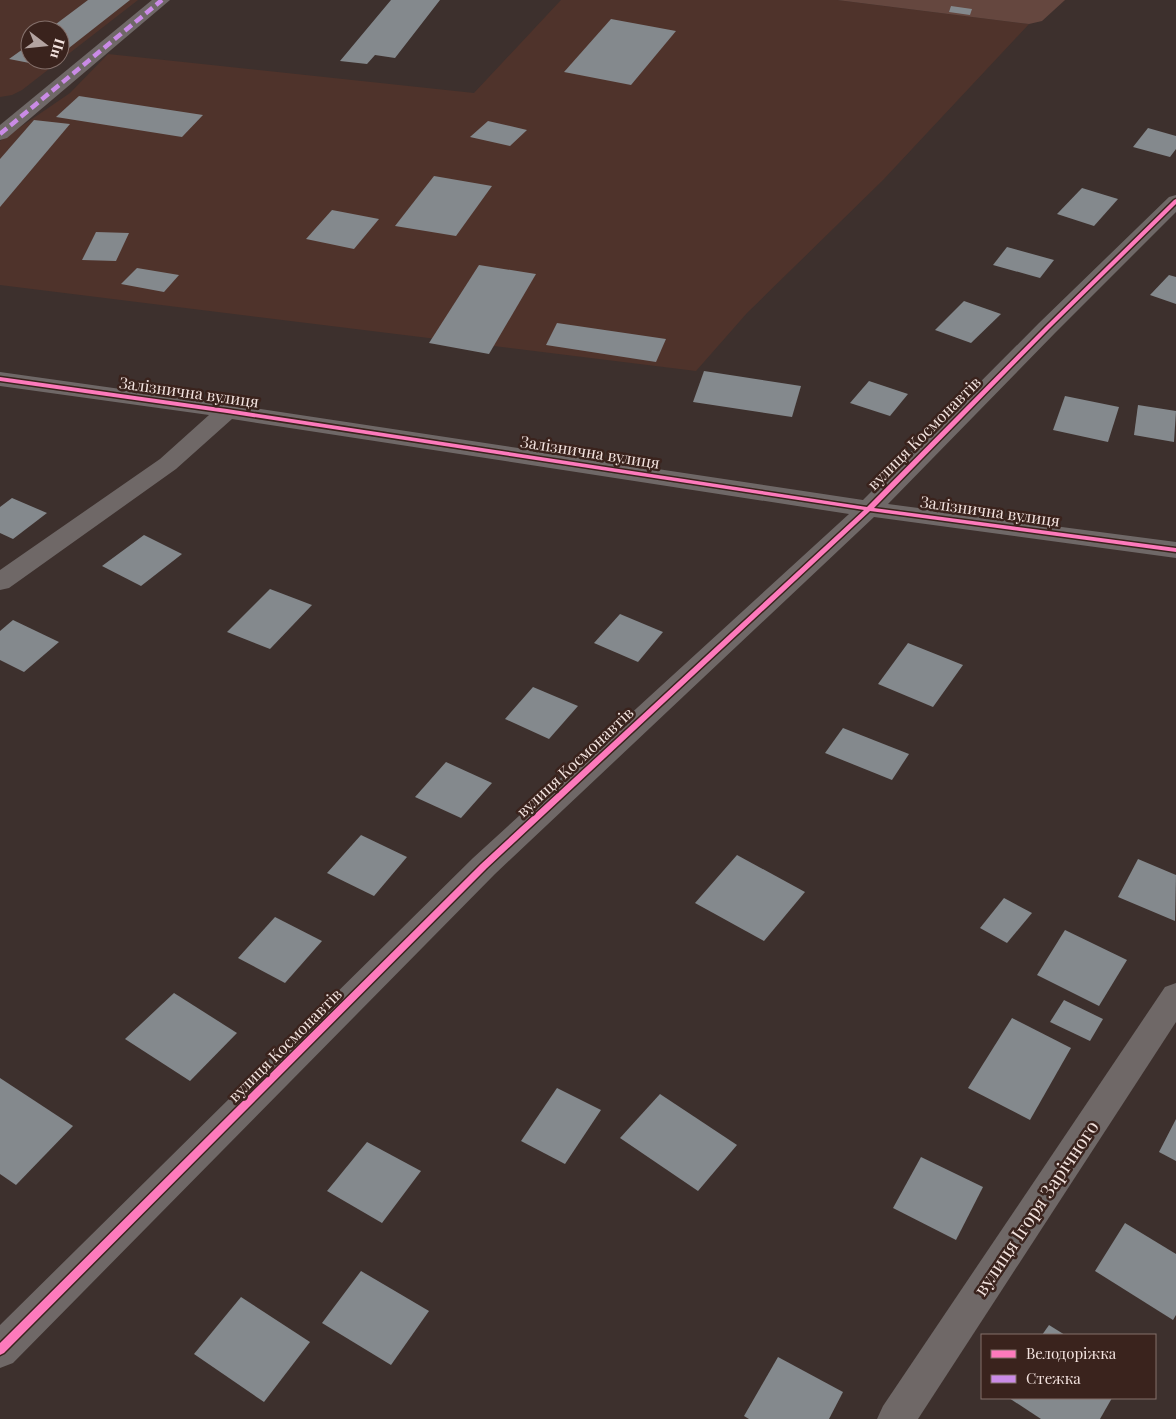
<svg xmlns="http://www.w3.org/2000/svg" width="1176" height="1419" font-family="'Playfair Display',serif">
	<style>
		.built { fill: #4f332b; fill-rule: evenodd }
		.green { fill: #65473f }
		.building { fill: #84898d }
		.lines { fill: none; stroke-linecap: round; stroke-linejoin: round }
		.minor { fill: #6f6867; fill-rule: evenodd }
		.quiet { stroke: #ca8be6; stroke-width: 4.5; stroke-dasharray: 9 4.5; stroke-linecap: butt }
		.cycleway-casing { stroke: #3a231d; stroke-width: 3 }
		.cycleway { fill: #fd7abc; fill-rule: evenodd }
		.labels { text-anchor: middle; stroke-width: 5; stroke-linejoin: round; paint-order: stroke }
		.street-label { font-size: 16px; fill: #f3e3df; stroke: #3a231d }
		.near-street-label { font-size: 19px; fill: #f3e3df; stroke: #3a231d }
	</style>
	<rect width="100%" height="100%" fill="#3d302d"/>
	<g class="built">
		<path d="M 0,0 L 138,0 L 22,90 L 12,95 L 0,97 ZM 30,30 L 60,30 L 60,60 L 30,60 Z"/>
		<path d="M 561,0 L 837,0 L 1029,24 L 883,180 L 747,313 L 696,371 L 0,285 L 0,141 L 70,93 L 108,54 L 474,93 Z"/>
	</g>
	<path class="green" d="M 837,0 L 1065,0 L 1042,21 L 1029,24 Z"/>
	<g class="building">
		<path d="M 88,0 L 130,0 L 60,55 L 60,30 L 48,30 Z"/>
		<path d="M 391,0 L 440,0 L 395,58 L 375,55 L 367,64 L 340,61 Z"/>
		<path d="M 951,6 L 972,9 L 970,15 L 949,12 Z"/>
		<path d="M 611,19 L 676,31 L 631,85 L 564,72 Z"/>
		<path d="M 30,44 L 30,60 L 53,60 L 45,66 L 9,59 Z"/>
		<path d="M 79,96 L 203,115 L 182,137 L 56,117 Z"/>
		<path d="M 34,120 L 70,124 L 0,207 L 0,159 Z"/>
		<path d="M 488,121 L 527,130 L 510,146 L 470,137 Z"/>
		<path d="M 1148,128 L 1176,136 L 1176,149 L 1170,157 L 1133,147 Z"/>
		<path d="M 434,176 L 492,186 L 456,236 L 395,226 Z"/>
		<path d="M 1082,188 L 1118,199 L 1094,226 L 1057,214 Z"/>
		<path d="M 332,210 L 379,219 L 354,249 L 306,239 Z"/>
		<path d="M 96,232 L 129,233 L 116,261 L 82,260 Z"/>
		<path d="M 1007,247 L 1054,260 L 1040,278 L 993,265 Z"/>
		<path d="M 479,265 L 536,274 L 489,354 L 429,343 Z"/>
		<path d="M 137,268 L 179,275 L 164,292 L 121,284 Z"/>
		<path d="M 1169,275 L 1176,277 L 1176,304 L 1150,295 Z"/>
		<path d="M 964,301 L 1001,314 L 971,343 L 935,330 Z"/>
		<path d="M 557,323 L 666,339 L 656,362 L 546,345 Z"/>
		<path d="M 704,371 L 801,386 L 792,417 L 693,402 Z"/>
		<path d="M 869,381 L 908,394 L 890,416 L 850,403 Z"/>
		<path d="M 1065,396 L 1119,407 L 1108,442 L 1053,430 Z"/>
		<path d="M 1138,405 L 1176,411 L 1174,442 L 1134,435 Z"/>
		<path d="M 12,498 L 47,513 L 13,539 L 0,533 L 0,507 Z"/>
		<path d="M 144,535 L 182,554 L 141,586 L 102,566 Z"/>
		<path d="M 270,589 L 312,605 L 270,649 L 227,632 Z"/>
		<path d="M 620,614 L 663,632 L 638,662 L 594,643 Z"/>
		<path d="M 13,620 L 59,642 L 24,672 L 0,660 L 0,631 Z"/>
		<path d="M 908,643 L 963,665 L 933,707 L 878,684 Z"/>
		<path d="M 533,687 L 578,706 L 549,739 L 505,719 Z"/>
		<path d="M 843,728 L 909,754 L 892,780 L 825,753 Z"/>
		<path d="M 446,762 L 492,783 L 461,818 L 415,797 Z"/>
		<path d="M 361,835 L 407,857 L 374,896 L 327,873 Z"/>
		<path d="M 737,855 L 805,892 L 764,941 L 695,903 Z"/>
		<path d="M 1138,859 L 1176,875 L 1175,921 L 1118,897 Z"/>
		<path d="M 1004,898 L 1032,913 L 1007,943 L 980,928 Z"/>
		<path d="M 275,917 L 322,941 L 285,983 L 238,958 Z"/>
		<path d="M 1065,930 L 1127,960 L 1099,1006 L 1037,975 Z"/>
		<path d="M 174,993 L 237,1033 L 190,1081 L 125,1039 Z"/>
		<path d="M 1064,1000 L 1103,1019 L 1090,1041 L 1050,1022 Z"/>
		<path d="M 1012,1018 L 1071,1048 L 1030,1120 L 968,1088 Z"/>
		<path d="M 0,1078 L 73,1126 L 16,1185 L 0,1174 Z"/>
		<path d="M 557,1088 L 601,1110 L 565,1164 L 521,1141 Z"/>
		<path d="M 660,1094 L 737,1145 L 698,1191 L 620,1138 Z"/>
		<path d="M 1176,1119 L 1176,1161 L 1159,1152 Z"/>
		<path d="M 367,1142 L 421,1171 L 382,1223 L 327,1191 Z"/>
		<path d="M 921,1157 L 983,1187 L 956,1240 L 893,1208 Z"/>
		<path d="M 1125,1223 L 1176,1254 L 1176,1315 L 1173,1320 L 1095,1271 Z"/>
		<path d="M 361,1271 L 429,1311 L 391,1365 L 322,1323 Z"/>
		<path d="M 241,1297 L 310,1342 L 264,1402 L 194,1354 Z"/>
		<path d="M 1049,1325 L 1065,1335 L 1042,1335 Z"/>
		<path d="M 778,1357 L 843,1392 L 829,1419 L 749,1419 L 744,1416 Z"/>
		<path d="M 1009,1398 L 1112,1398 L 1100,1419 L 1041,1419 Z"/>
	</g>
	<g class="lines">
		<g class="minor">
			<path d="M 152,0 L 170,0 L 7,138 L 0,140 L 0,125 Z"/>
			<path d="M 1176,195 L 1176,212 L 1055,333 L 888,504 L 1176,542 L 1176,558 L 874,517 L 495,874 L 13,1363 L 0,1368 L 0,1325 L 473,858 L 849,514 L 232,419 L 176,469 L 9,588 L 0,590 L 0,570 L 160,459 L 209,415 L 0,386 L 0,372 L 227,404 L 863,500 L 1039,323 L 1169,197 Z"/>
			<path d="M 1176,983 L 1176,1022 L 918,1419 L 877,1419 L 883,1406 L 1165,987 Z"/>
		</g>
		<path class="quiet" d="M 0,134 L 162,0"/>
		<defs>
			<path id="cycleway" d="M 1176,199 L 1176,204 L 1049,329 L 874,508 L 1176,548 L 1176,552 L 870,511 L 487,868 L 4,1353 L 0,1355 L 0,1343 L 481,864 L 864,510 L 227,413 L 0,381 L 0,377 L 227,409 L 867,507 L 1045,327 L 1174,200 Z"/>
		</defs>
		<use href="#cycleway" class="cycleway-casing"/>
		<use href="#cycleway" class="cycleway"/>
	</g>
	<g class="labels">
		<g class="street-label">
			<text transform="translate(189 392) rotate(8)" y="6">Залізнична вулиця</text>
			<text transform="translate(924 433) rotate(-45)" y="6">вулиця Космонавтів</text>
			<text transform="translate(590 452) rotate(9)" y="6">Залізнична вулиця</text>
			<text transform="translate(990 511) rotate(8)" y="6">Залізнична вулиця</text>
			<text transform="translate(575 762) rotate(-43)" y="6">вулиця Космонавтів</text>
			<text transform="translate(285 1045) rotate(-45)" y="6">вулиця Космонавтів</text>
		</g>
		<g class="near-street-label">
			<text transform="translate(1036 1208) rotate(-56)" y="7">вулиця Ігоря Зарічного</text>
		</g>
	</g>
	<rect x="981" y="1334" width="175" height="65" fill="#3a231d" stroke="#84706b"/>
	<rect x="991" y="1350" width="25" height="8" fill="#fd7abc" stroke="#84706b"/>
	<text x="1026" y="1359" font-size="15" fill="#f3e3df">Велодоріжка</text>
	<rect x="991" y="1375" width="25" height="8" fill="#ca8be6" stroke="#84706b"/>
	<text x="1026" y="1384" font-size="15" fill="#f3e3df">Стежка</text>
	<g transform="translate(45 45) rotate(106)"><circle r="24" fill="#3a231d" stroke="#84706b"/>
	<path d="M0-4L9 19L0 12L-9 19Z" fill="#b3a4a1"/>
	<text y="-8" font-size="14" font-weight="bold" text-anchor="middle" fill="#f3e3df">Пн</text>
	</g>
</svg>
